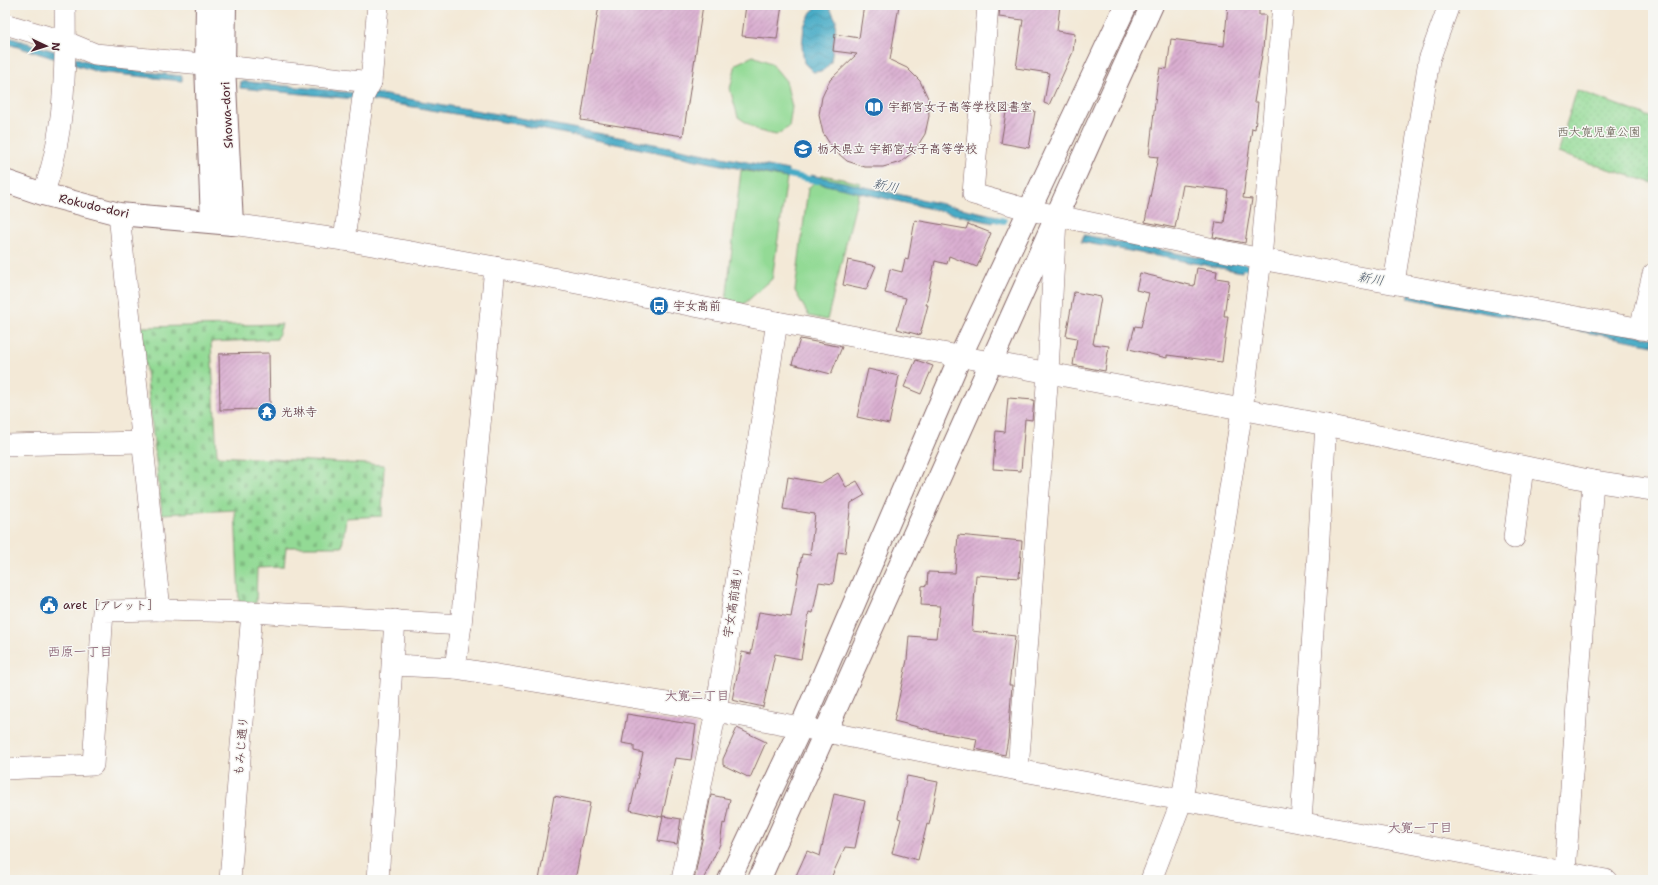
<svg xmlns="http://www.w3.org/2000/svg" width="1658" height="885" font-family="'Shantell Sans','Klee One',sans-serif">
	<style>
		.grass { fill: url(#grass-dots); stroke: #6e7c60 }
		.cemetery { fill: url(#cemetery-stones); stroke: #6e7c60 }
		.garden { fill: #93da95; stroke: #6e7c60 }
		.water { fill: url(#water-waves); stroke: #486578 }
		.lines { fill: none; stroke-linecap: round; stroke-linejoin: round }
		.stream { stroke: #47abc6; stroke-width: 6 }
		.building { fill: url(#building-hatch) }
		.street-casing { stroke: #856667; stroke-width: 22 }
		.secondary-casing { stroke: #856667; stroke-width: 24 }
		.street { stroke: #fff; stroke-width: 21 }
		.secondary { stroke: #fff; stroke-width: 22 }
		.labels { text-anchor: middle; stroke-width: 3; stroke-linejoin: round; paint-order: stroke }
		.poi-label { font-size: 12px; fill: #4a1f2b; stroke: #f6f6f2; text-anchor: start }
		.street-label { font-size: 12px; fill: #4a1f2b; stroke: #f6f6f2 }
		.park-label { font-size: 12px; fill: #60574b; stroke: #f6f6f2 }
		.water-label { font-size: 13px; font-style: italic; fill: #495769; stroke: #f6f6f2 }
		.neighbourhood-label { font-size: 13px; fill: #7c5165; stroke: #f6f6f2 }
	</style>
	<defs>
		<pattern id="grass-dots" width="8" height="8" patternUnits="userSpaceOnUse"><rect width="8" height="8" fill="#93da95"/><path d="M2 2h.1M6 6h.1" fill="none" stroke="#80bb81" stroke-width="1.8" stroke-linecap="round"/></pattern>
		<pattern id="cemetery-stones" width="16" height="16" patternUnits="userSpaceOnUse"><rect width="16" height="16" fill="#93da95"/><path d="M2 7V4a2 2 0 0 1 4 0v3zM10 15v-3a2 2 0 0 1 4 0v3z" fill="#80bb81"/></pattern>
		<pattern id="water-waves" width="16" height="10" patternUnits="userSpaceOnUse"><rect width="16" height="10" fill="#47abc6"/><path d="M0 5q4-4 8 0t8 0" fill="none" stroke="#3d8ba1"/></pattern>
		<pattern id="building-hatch" width="6" height="6" patternUnits="userSpaceOnUse"><rect width="6" height="6" fill="#daafd1"/><path d="M-1 1l2-2M0 6l6-6M5 7l2-2" fill="none" stroke="#b38eaa"/></pattern>
	</defs>
	<rect width="100%" height="100%" fill="#f6f6f2"/>
	<filter id="ink" filterUnits="userSpaceOnUse"><feTurbulence type="fractalNoise" baseFrequency=".025" numOctaves="2"/><feDisplacementMap in="SourceGraphic" scale="8" xChannelSelector="R" yChannelSelector="G"/><feConvolveMatrix kernelMatrix="1 2 1 2 8 2 1 2 1" color-interpolation-filters="sRGB"/></filter>
	<filter id="wash" filterUnits="userSpaceOnUse"><feTurbulence type="fractalNoise" baseFrequency=".012" numOctaves="4" result="noise"/><feDisplacementMap in="SourceGraphic" scale="16" xChannelSelector="R" yChannelSelector="G"/><feGaussianBlur stdDeviation="0.9" result="paint"/><feColorMatrix in="noise" values="0 0 0 0 0 0 0 0 0 0 0 0 0 0 0 0 0 1.4 0 .05"/><feComposite in="paint" operator="in"/></filter>
	<g filter="url(#wash)">
		<rect width="100%" height="100%" fill="#f3e9d7"/>
		<path class="grass" d="M 1577,90 L 1653,118 L 1653,183 L 1557,153 Z"/>
		<path class="cemetery" d="M 282,324 L 277,339 L 211,342 L 217,456 L 384,465 L 382,516 L 346,518 L 342,547 L 286,547 L 284,567 L 257,568 L 256,603 L 239,602 L 235,510 L 162,514 L 141,327 Z"/>
		<g class="garden">
			<path d="M 753,56 L 771,63 L 786,81 L 792,107 L 789,127 L 776,135 L 759,131 L 738,117 L 730,89 L 736,64 Z"/>
			<path d="M 741,170 L 787,178 L 772,279 L 744,304 L 726,301 Z"/>
			<path d="M 823,175 L 861,183 L 827,320 L 809,316 L 795,291 L 808,188 Z"/>
		</g>
		<g class="water">
			<path d="M 819,5 L 830,8 L 836,20 L 835,34 L 831,62 L 823,71 L 813,72 L 804,63 L 802,46 L 804,26 L 811,12 Z"/>
			<path d="M 5,36 L 96,64 L 129,70 L 182,76 L 182,81 L 98,72 L 5,43 Z"/>
			<path d="M 241,81 L 355,93 L 354,99 L 240,88 Z"/>
			<path d="M 374,93 L 515,117 L 788,170 L 787,178 L 515,124 L 371,100 Z"/>
			<path d="M 811,175 L 997,216 L 993,223 L 809,181 Z"/>
			<path d="M 1084,235 L 1242,266 L 1242,272 L 1081,242 Z"/>
			<path d="M 1410,292 L 1653,338 L 1653,345 L 1408,298 Z"/>
		</g>
		<g class="lines">
			<g class="stream">
				<path d="M 780,173 L 818,181"/>
				<path d="M 987,217 L 1004,221"/>
				<path d="M 1235,265 L 1256,269"/>
			</g>
		</g>
		<g id="blocks">
			<g class="building">
				<path d="M 599,5 L 703,5 L 683,136 L 581,120 Z"/>
				<path d="M 746,5 L 782,5 L 777,39 L 742,36 Z"/>
				<path d="M 864,5 L 899,5 L 890,60 L 907,68 L 920,81 L 928,98 L 929,116 L 925,134 L 915,150 L 901,162 L 883,167 L 865,167 L 847,161 L 833,149 L 823,133 L 819,115 L 822,97 L 830,80 L 857,54 L 833,51 L 835,34 L 859,38 Z"/>
				<path d="M 1000,5 L 1060,5 L 1057,31 L 1075,34 L 1073,52 L 1049,105 L 1044,103 L 1049,73 L 1016,68 L 1023,20 L 999,17 Z"/>
				<path d="M 1228,5 L 1259,8 L 1259,15 L 1266,15 L 1263,49 L 1254,102 L 1258,102 L 1255,129 L 1252,128 L 1243,198 L 1252,199 L 1245,243 L 1213,237 L 1216,222 L 1224,223 L 1228,190 L 1183,185 L 1175,228 L 1145,222 L 1158,157 L 1149,156 L 1157,85 L 1160,68 L 1167,69 L 1171,39 L 1224,46 Z"/>
				<path d="M 1007,106 L 1035,111 L 1029,148 L 1001,143 Z"/>
				<path d="M 915,220 L 966,229 L 968,224 L 991,233 L 977,267 L 949,256 L 947,264 L 935,261 L 926,305 L 928,305 L 920,335 L 897,329 L 906,298 L 885,293 L 890,269 L 902,272 L 905,259 L 908,260 Z"/>
				<path d="M 848,260 L 876,266 L 866,290 L 843,285 Z"/>
				<path d="M 1197,268 L 1217,271 L 1216,278 L 1229,280 L 1224,316 L 1228,316 L 1222,362 L 1167,355 L 1167,358 L 1129,349 L 1135,326 L 1141,327 L 1149,293 L 1136,290 L 1140,273 L 1194,286 Z"/>
				<path d="M 1074,292 L 1101,297 L 1093,344 L 1109,346 L 1105,371 L 1073,365 L 1077,338 L 1066,336 Z"/>
				<path d="M 800,339 L 842,347 L 831,374 L 792,364 Z"/>
				<path d="M 269,353 L 270,409 L 220,410 L 219,354 Z"/>
				<path d="M 916,360 L 933,366 L 921,394 L 904,387 Z"/>
				<path d="M 868,369 L 899,376 L 889,424 L 857,417 Z"/>
				<path d="M 1008,398 L 1034,400 L 1032,420 L 1025,419 L 1021,471 L 993,469 L 996,431 L 1005,432 Z"/>
				<path d="M 838,473 L 846,487 L 857,481 L 865,495 L 851,503 L 845,553 L 838,552 L 833,584 L 819,582 L 813,613 L 809,612 L 801,659 L 775,654 L 763,707 L 732,700 L 742,652 L 751,654 L 759,612 L 791,617 L 802,554 L 810,555 L 815,514 L 783,509 L 788,477 L 821,483 Z"/>
				<path d="M 958,535 L 1022,541 L 1019,578 L 976,575 L 972,631 L 1015,636 L 1009,685 L 1012,685 L 1008,739 L 1005,755 L 975,749 L 977,739 L 930,731 L 930,730 L 894,721 L 907,660 L 909,636 L 936,638 L 940,606 L 921,605 L 922,586 L 927,585 L 928,572 L 955,573 Z"/>
				<path d="M 627,714 L 696,725 L 691,760 L 675,758 L 662,817 L 630,810 L 643,753 L 634,751 L 634,745 L 622,743 Z"/>
				<path d="M 737,728 L 766,742 L 750,778 L 723,765 L 723,759 Z"/>
				<path d="M 907,776 L 938,782 L 929,825 L 927,824 L 918,860 L 892,853 L 901,819 L 898,818 Z"/>
				<path d="M 834,794 L 865,801 L 855,848 L 845,847 L 830,880 L 794,880 L 807,851 L 820,856 Z"/>
				<path d="M 711,795 L 730,799 L 725,824 L 723,823 L 720,844 L 703,880 L 694,880 Z"/>
				<path d="M 554,796 L 590,803 L 575,880 L 539,880 Z"/>
				<path d="M 663,816 L 681,819 L 677,844 L 658,841 Z"/>
			</g>
		</g>
	</g>
	<g filter="url(#ink)">
		<use href="#blocks" fill-opacity="0" stroke="#856667" stroke-width="1"/>
		<g class="lines">
			<defs>
				<g id="street">
					<path d="M 988,5 L 973,194 L 1030,210 L 1261,259 L 1653,331"/>
					<path d="M 5,24 L 66,42 L 95,54 L 224,66 L 371,82 L 378,5"/>
					<path d="M 43,194 C 65,136 66,67 65,5"/>
					<path d="M 119,214 L 160,610 L 252,612 L 461,625"/>
					<path d="M 232,224 L 344,240 L 495,267 L 777,322 L 1326,425 L 1593,481 L 1653,490"/>
					<path d="M 344,240 L 363,97 L 371,82"/>
					<path d="M 495,267 L 461,625 L 455,668 L 716,711 L 826,732 L 1018,770 L 1182,800 L 1606,880"/>
					<path d="M 1394,283 L 1429,60 L 1449,5"/>
					<path d="M 1640,329 L 1653,274"/>
					<path d="M 5,445 L 143,442"/>
					<path d="M 1514,538 L 1523,467"/>
					<path d="M 393,665 L 455,668"/>
					<path d="M 5,769 L 93,765 L 103,611 L 160,610"/>
					<path d="M 1018,770 L 1048,372 L 1056,219"/>
					<path d="M 1301,822 L 1326,425"/>
					<path d="M 1565,872 L 1593,481"/>
					<path d="M 230,880 L 252,612"/>
					<path d="M 378,880 L 395,620"/>
					<path d="M 682,880 L 716,711 L 777,322"/>
					<path d="M 1151,880 L 1182,800 L 1242,410 L 1261,259 L 1283,5"/>
				</g>
				<g id="secondary">
					<path d="M 207,5 L 206,64 L 212,222"/>
					<path d="M 5,181 L 43,194 L 119,214 L 232,224 L 224,66 L 225,5"/>
					<path d="M 729,880 L 801,727 L 960,357 L 1126,5"/>
					<path d="M 759,880 C 890,589 1019,296 1152,5"/>
				</g>
			</defs>
			<use href="#street" class="street-casing"/>
			<use href="#secondary" class="secondary-casing"/>
			<use href="#street" class="street"/>
			<use href="#secondary" class="secondary"/>
		</g>
	</g>
	<defs>
		<symbol id="library-disc" viewBox="-11 -11 22 22"><circle r="9.5" fill="#1f6fb2" stroke="#f6f6f2"/><path d="M-6-4Q-3-5.5-.7-3.5V5Q-3 3-6 4ZM6-4Q3-5.5 .7-3.5V5Q3 3 6 4Z" fill="#fff"/></symbol>
		<symbol id="school-disc" viewBox="-11 -11 22 22"><circle r="9.5" fill="#1f6fb2" stroke="#f6f6f2"/><path d="M0-5L7-2L0 1L-7-2ZM-4 1L0 2.5L4 1V4Q0 6-4 4Z" fill="#fff"/></symbol>
		<symbol id="bus-disc" viewBox="-11 -11 22 22"><circle r="9.5" fill="#1f6fb2" stroke="#f6f6f2"/><path d="M-5-6H5V4H4V6H2V4H-2V6H-4V4H-5ZM-3.5-4V0h7V-4ZM-3.5 1.2v1.5H-2V1.2ZM2 1.2v1.5H3.5V1.2Z" fill="#fff"/></symbol>
		<symbol id="temple-disc" viewBox="-11 -11 22 22"><circle r="9.5" fill="#1f6fb2" stroke="#f6f6f2"/><path d="M0-6L5-2H3V0L6.5 2.5H4V6H1.5V3h-3V6H-4V2.5H-6.5L-3 0V-2H-5Z" fill="#fff"/></symbol>
		<symbol id="civic-disc" viewBox="-11 -11 22 22"><circle r="9.5" fill="#1f6fb2" stroke="#f6f6f2"/><path d="M-.6-6.5H3V-4.5H.6V-3L4-1V1h2V6H-6V1h2V-1L-.6-3ZM-1.2 2.5V6h2.4V2.5Z" fill="#fff"/></symbol>
	</defs>
	<g fill-rule="evenodd">
		<use href="#library-disc" x="863" y="96" width="22" height="22"/>
		<use href="#school-disc" x="792" y="138" width="22" height="22"/>
		<use href="#bus-disc" x="648" y="295" width="22" height="22"/>
		<use href="#temple-disc" x="256" y="401" width="22" height="22"/>
		<use href="#civic-disc" x="38" y="594" width="22" height="22"/>
	</g>
	<g class="labels">
		<g class="poi-label">
			<text x="888" y="111">宇都宮女子高等学校図書室</text>
			<text x="817" y="153">栃木県立 宇都宮女子高等学校</text>
			<text x="673" y="310">宇女高前</text>
			<text x="281" y="416">光琳寺</text>
			<text x="63" y="609">aret［アレット］</text>
		</g>
		<g class="street-label">
			<text transform="translate(227 115) rotate(-93)" y="4">Showa-dori</text>
			<text transform="translate(94 206) rotate(13)" y="4">Rokudo-dori</text>
			<text transform="translate(733 602) rotate(-81)" y="4">宇女高前通り</text>
			<text transform="translate(241 746) rotate(-85)" y="4">もみじ通り</text>
		</g>
		<g class="park-label">
			<text x="1599" y="136">西大寛児童公園</text>
		</g>
		<g class="water-label">
			<text transform="translate(886 185) rotate(12)" y="5">新川</text>
			<text transform="translate(1371 278) rotate(10)" y="5">新川</text>
		</g>
		<g class="neighbourhood-label">
			<text x="80" y="656">西原一丁目</text>
			<text x="697" y="700">大寛二丁目</text>
			<text x="1420" y="832">大寛一丁目</text>
		</g>
	</g>
	<rect width="1658" height="885" fill="none" stroke="#f6f6f2" stroke-width="20"/>
	<g transform="translate(46 46) rotate(94)" stroke="#f6f6f2" stroke-width="3" paint-order="stroke">
	<path d="M0-3L7 15L0 10L-7 15Z" fill="#4a1f2b"/>
	<text y="-6" font-size="11" font-weight="bold" text-anchor="middle" fill="#4a1f2b">N</text>
	</g>
</svg>
